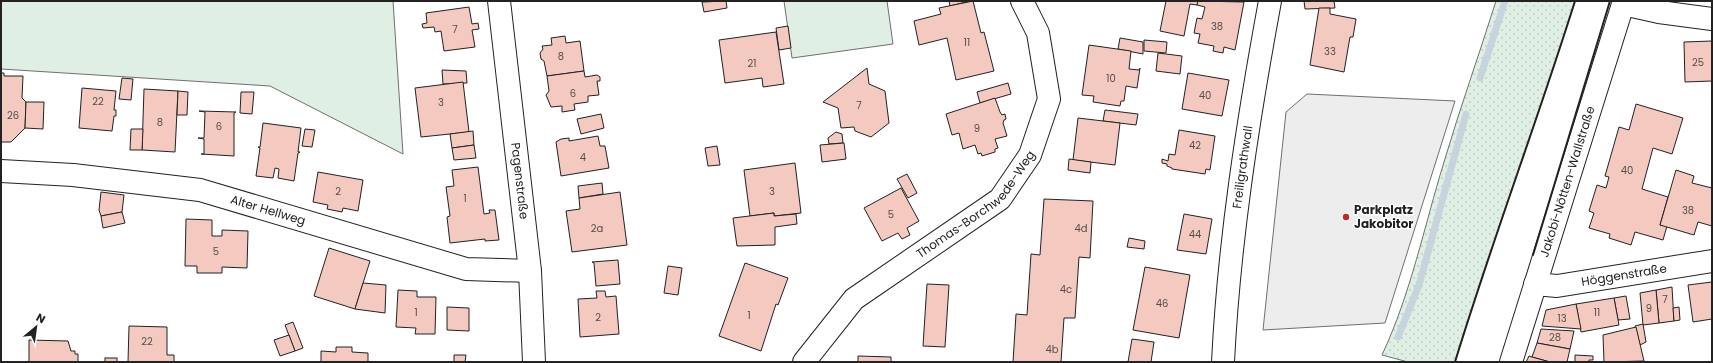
<svg xmlns="http://www.w3.org/2000/svg" width="1713" height="363" font-family="Poppins,sans-serif">
	<style>
		.green { fill: #e0efe3; stroke: #6f6f6f }
		.park { fill: url(#park-dots); stroke: #6f6f6f }
		.parking { fill: #ededed; stroke: #6f6f6f }
		.lines { fill: none; stroke-linecap: round; stroke-linejoin: round }
		.stream { stroke: #c7d3dd; stroke-width: 7 }
		.building { fill: #f3c9c0; stroke: #222 }
		.minor-casing { stroke: #222; stroke-width: 24 }
		.tertiary-casing { stroke: #222; stroke-width: 24 }
		.minor { stroke: #fff; stroke-width: 22 }
		.tertiary { stroke: #fff; stroke-width: 22 }
		.wall { stroke: #222; stroke-width: 2 }
		.poi-dot { fill: #c62828; stroke: #fff; stroke-width: 1.5 }
		.labels { text-anchor: middle; stroke-width: 3; stroke-linejoin: round; paint-order: stroke }
		.number-label { font-size: 10px; fill: #564c4a }
		.street-label { font-size: 12px; fill: #222; stroke: #fff }
		.poi-label { font-size: 12px; font-weight: bold; fill: #222; stroke: #fff; text-anchor: start }
	</style>
	<defs>
		<pattern id="park-dots" width="8" height="8" patternUnits="userSpaceOnUse"><rect width="8" height="8" fill="#e0efe3"/><path d="M2 2h.1M6 6h.1" fill="none" stroke="#c0cdc2" stroke-width="1.8" stroke-linecap="round"/></pattern>
	</defs>
	<rect width="100%" height="100%" fill="#fff"/>
	<g class="green">
		<path d="M 1,1 L 393,1 L 403,154 L 270,86 L 1,69 Z"/>
		<path d="M 784,1 L 887,1 L 893,44 L 792,58 Z"/>
	</g>
	<path class="park" d="M 1496,1 L 1575,1 C 1537,122 1492,241 1455,362 L 1408,362 L 1382,355 C 1411,293 1424,227 1444,162 C 1460,108 1479,55 1496,1 Z"/>
	<path class="parking" d="M 1307,94 L 1455,101 L 1385,323 L 1263,330 L 1286,112 Z"/>
	<g class="lines">
		<g class="stream">
			<path d="M 1480,78 L 1505,1"/>
			<path d="M 1398,337 L 1419,285 L 1466,114"/>
		</g>
	</g>
	<g class="building">
		<path d="M 726,1 L 727,8 L 704,12 L 702,2 Z"/>
		<path d="M 949,1 L 970,1 L 950,6 Z"/>
		<path d="M 973,1 L 981,33 L 984,32 L 994,71 L 956,80 L 947,38 L 919,45 L 914,21 L 941,14 L 939,8 Z"/>
		<path d="M 1166,1 L 1198,1 L 1197,5 L 1190,4 L 1184,36 L 1160,31 Z"/>
		<path d="M 1198,1 L 1244,2 L 1235,50 L 1224,47 L 1223,53 L 1213,51 L 1214,46 L 1198,43 L 1200,34 L 1194,33 L 1197,18 L 1202,19 L 1205,7 L 1197,5 Z"/>
		<path d="M 1304,1 L 1334,1 L 1335,8 L 1305,9 Z"/>
		<path d="M 469,7 L 472,24 L 478,23 L 479,29 L 472,30 L 475,47 L 444,51 L 441,31 L 435,32 L 434,27 L 423,28 L 422,24 L 427,23 L 426,13 Z"/>
		<path d="M 1319,8 L 1330,8 L 1330,14 L 1356,19 L 1353,37 L 1350,37 L 1344,72 L 1310,65 Z"/>
		<path d="M 788,26 L 791,48 L 779,50 L 776,28 Z"/>
		<path d="M 776,32 L 784,84 L 763,87 L 762,78 L 725,83 L 719,40 Z"/>
		<path d="M 565,36 L 566,43 L 580,41 L 584,71 L 547,76 L 544,61 L 541,59 L 540,53 L 543,49 L 542,46 L 552,45 L 551,38 Z"/>
		<path d="M 1120,38 L 1143,42 L 1143,54 L 1118,49 Z"/>
		<path d="M 1144,40 L 1167,42 L 1166,53 L 1144,51 Z"/>
		<path d="M 1712,41 L 1712,81 L 1685,82 L 1684,42 Z"/>
		<path d="M 1089,45 L 1131,51 L 1129,69 L 1139,70 L 1140,68 L 1137,88 L 1126,86 L 1124,101 L 1121,101 L 1120,106 L 1093,102 L 1094,96 L 1082,95 Z"/>
		<path d="M 1158,53 L 1182,56 L 1180,74 L 1156,71 Z"/>
		<path d="M 867,68 L 869,84 L 885,91 L 889,123 L 871,137 L 855,131 L 854,127 L 841,128 L 838,108 L 823,102 Z"/>
		<path d="M 442,70 L 466,71 L 467,83 L 443,84 Z"/>
		<path d="M 584,71 L 585,77 L 597,75 L 600,77 L 600,81 L 597,81 L 599,95 L 588,96 L 588,102 L 574,104 L 575,110 L 562,112 L 562,106 L 551,107 L 546,95 L 549,91 L 547,76 Z"/>
		<path d="M 1,73 L 4,73 L 4,76 L 23,76 L 22,98 L 26,102 L 25,128 L 11,142 L 1,142 Z"/>
		<path d="M 1188,73 L 1229,80 L 1222,116 L 1182,109 Z"/>
		<path d="M 122,78 L 133,79 L 131,100 L 119,99 Z"/>
		<path d="M 463,82 L 469,132 L 421,137 L 415,88 Z"/>
		<path d="M 1008,83 L 1011,94 L 980,103 L 977,92 Z"/>
		<path d="M 82,88 L 116,91 L 114,110 L 116,110 L 116,116 L 114,116 L 112,131 L 79,128 Z"/>
		<path d="M 144,89 L 178,91 L 175,152 L 142,150 Z"/>
		<path d="M 178,91 L 188,92 L 187,115 L 177,115 Z"/>
		<path d="M 241,92 L 254,92 L 252,114 L 240,113 Z"/>
		<path d="M 995,98 L 1000,112 L 1002,115 L 1005,114 L 1006,119 L 1004,120 L 1003,123 L 1007,136 L 995,139 L 998,148 L 995,149 L 995,152 L 982,156 L 981,153 L 978,154 L 975,145 L 963,149 L 959,133 L 952,135 L 946,114 Z"/>
		<path d="M 26,102 L 44,102 L 43,129 L 25,128 Z"/>
		<path d="M 1636,104 L 1683,118 L 1672,154 L 1653,148 L 1642,189 L 1668,197 L 1660,225 L 1667,226 L 1663,240 L 1635,232 L 1631,245 L 1609,238 L 1610,234 L 1589,228 L 1594,213 L 1589,211 L 1597,185 L 1606,188 L 1609,177 L 1605,176 L 1619,127 L 1629,130 Z"/>
		<path d="M 1105,110 L 1138,114 L 1136,125 L 1103,121 Z"/>
		<path d="M 199,111 L 236,112 L 234,113 L 234,156 L 201,154 L 204,154 L 204,139 L 198,138 L 204,138 L 205,112 Z"/>
		<path d="M 601,114 L 604,128 L 581,134 L 577,119 Z"/>
		<path d="M 1078,118 L 1120,123 L 1115,165 L 1073,160 Z"/>
		<path d="M 263,123 L 301,128 L 298,152 L 300,152 L 298,153 L 294,181 L 278,178 L 279,169 L 275,168 L 273,178 L 256,176 L 260,148 L 258,147 L 260,147 Z"/>
		<path d="M 131,129 L 143,129 L 142,150 L 130,150 Z"/>
		<path d="M 305,129 L 315,130 L 312,147 L 302,146 Z"/>
		<path d="M 1179,130 L 1215,136 L 1210,170 L 1206,169 L 1205,174 L 1172,169 L 1172,168 L 1167,166 L 1167,164 L 1162,163 L 1162,159 L 1168,161 L 1169,154 L 1175,155 Z"/>
		<path d="M 473,131 L 474,145 L 452,148 L 450,134 Z"/>
		<path d="M 836,132 L 842,134 L 843,143 L 829,144 L 828,138 Z"/>
		<path d="M 598,136 L 600,146 L 605,146 L 609,168 L 561,176 L 556,142 L 561,139 L 569,138 L 569,141 Z"/>
		<path d="M 844,143 L 846,159 L 822,162 L 820,145 Z"/>
		<path d="M 474,145 L 476,158 L 454,160 L 452,148 Z"/>
		<path d="M 717,146 L 720,165 L 708,166 L 705,148 Z"/>
		<path d="M 1069,159 L 1091,162 L 1090,173 L 1068,170 Z"/>
		<path d="M 795,163 L 801,213 L 774,216 L 774,213 L 750,216 L 744,170 Z"/>
		<path d="M 478,167 L 484,214 L 490,213 L 489,210 L 495,210 L 499,240 L 485,241 L 485,239 L 450,243 L 447,217 L 450,216 L 446,187 L 454,186 L 452,170 Z"/>
		<path d="M 1676,170 L 1694,176 L 1692,183 L 1712,188 L 1712,226 L 1698,222 L 1694,235 L 1660,225 Z"/>
		<path d="M 318,172 L 363,180 L 358,211 L 343,208 L 342,212 L 327,209 L 328,205 L 313,202 Z"/>
		<path d="M 907,174 L 917,193 L 908,198 L 897,179 Z"/>
		<path d="M 602,183 L 603,194 L 579,198 L 578,186 Z"/>
		<path d="M 901,188 L 919,221 L 907,228 L 910,235 L 902,239 L 898,233 L 882,241 L 864,208 Z"/>
		<path d="M 101,192 L 124,195 L 122,212 L 101,216 L 99,210 Z"/>
		<path d="M 620,192 L 627,245 L 572,252 L 566,211 L 580,209 L 579,198 Z"/>
		<path d="M 1044,199 L 1093,201 L 1090,258 L 1079,257 L 1075,318 L 1064,318 L 1061,362 L 1013,362 L 1016,314 L 1027,315 L 1031,254 L 1040,255 Z"/>
		<path d="M 122,212 L 125,223 L 103,228 L 101,216 Z"/>
		<path d="M 774,213 L 774,216 L 796,214 L 797,224 L 775,227 L 775,245 L 737,246 L 733,218 Z"/>
		<path d="M 1184,214 L 1212,219 L 1206,254 L 1177,250 Z"/>
		<path d="M 186,219 L 212,220 L 212,236 L 222,236 L 222,230 L 248,231 L 247,268 L 222,267 L 222,273 L 197,273 L 197,266 L 185,266 Z"/>
		<path d="M 1129,238 L 1145,241 L 1144,249 L 1127,247 Z"/>
		<path d="M 329,248 L 370,261 L 355,309 L 314,296 Z"/>
		<path d="M 618,260 L 620,284 L 596,286 L 594,263 L 592,262 Z"/>
		<path d="M 745,263 L 788,278 L 778,305 L 776,304 L 761,351 L 719,336 Z"/>
		<path d="M 668,266 L 682,268 L 678,295 L 664,293 Z"/>
		<path d="M 1145,267 L 1190,275 L 1179,338 L 1133,330 Z"/>
		<path d="M 1712,282 L 1712,319 L 1693,322 L 1688,285 Z"/>
		<path d="M 363,283 L 386,285 L 385,313 L 355,309 Z"/>
		<path d="M 927,284 L 949,285 L 945,347 L 923,346 Z"/>
		<path d="M 1672,287 L 1674,321 L 1659,323 L 1656,290 Z"/>
		<path d="M 398,290 L 417,291 L 417,297 L 436,297 L 435,334 L 415,334 L 416,328 L 396,327 Z"/>
		<path d="M 1656,290 L 1659,323 L 1643,325 L 1640,293 Z"/>
		<path d="M 596,291 L 605,291 L 606,297 L 616,296 L 619,334 L 580,337 L 578,299 L 597,298 Z"/>
		<path d="M 1626,296 L 1630,319 L 1618,320 L 1614,298 Z"/>
		<path d="M 1614,298 L 1619,325 L 1581,332 L 1576,304 Z"/>
		<path d="M 1576,304 L 1581,329 L 1542,326 L 1546,310 Z"/>
		<path d="M 447,307 L 469,308 L 469,331 L 447,330 Z"/>
		<path d="M 1679,307 L 1680,320 L 1674,321 L 1673,308 Z"/>
		<path d="M 293,322 L 303,348 L 295,351 L 285,325 Z"/>
		<path d="M 1643,324 L 1646,342 L 1640,345 L 1635,326 Z"/>
		<path d="M 129,326 L 167,327 L 167,355 L 174,355 L 174,362 L 128,362 Z"/>
		<path d="M 1636,327 L 1644,361 L 1604,362 L 1603,335 Z"/>
		<path d="M 1541,329 L 1574,331 L 1570,349 L 1537,343 Z"/>
		<path d="M 289,335 L 295,351 L 280,356 L 274,340 Z"/>
		<path d="M 1132,339 L 1154,342 L 1151,362 L 1128,362 Z"/>
		<path d="M 29,340 L 68,341 L 71,351 L 75,351 L 75,354 L 78,354 L 78,362 L 29,362 Z"/>
		<path d="M 1537,343 L 1570,349 L 1567,362 L 1550,362 L 1532,357 Z"/>
		<path d="M 336,347 L 352,347 L 352,352 L 368,353 L 368,362 L 321,362 L 321,351 L 336,352 Z"/>
		<path d="M 454,355 L 466,355 L 465,362 L 454,362 Z"/>
		<path d="M 1575,355 L 1593,356 L 1593,360 L 1589,360 L 1589,362 L 1575,362 Z"/>
		<path d="M 858,356 L 891,357 L 891,362 L 858,362 Z"/>
		<path d="M 1529,356 L 1532,357 L 1550,362 L 1526,362 Z"/>
		<rect x="105" y="358" width="12" height="4"/>
	</g>
	<g class="lines">
		<defs>
			<g id="minor">
				<path id="s1" d="M 499,1 L 530,271 L 534,362"/>
				<path d="M 1623,4 L 1659,12 L 1712,19"/>
				<path id="s2" d="M 1,171 L 73,175 L 200,190 L 466,269 L 530,271"/>
				<path id="s3" d="M 1535,284 L 1557,286 L 1712,261"/>
				<path id="s4" d="M 804,362 L 854,299 L 1000,199 L 1030,155 L 1049,99 L 1038,33 L 1022,1"/>
				<path id="s5" d="M 1511,362 L 1624,1"/>
			</g>
			<g id="tertiary">
				<path id="s6" d="M 1223,362 C 1229,241 1248,120 1270,1"/>
			</g>
		</defs>
		<use href="#minor" class="minor-casing"/>
		<use href="#tertiary" class="tertiary-casing"/>
		<use href="#minor" class="minor"/>
		<use href="#tertiary" class="tertiary"/>
		<g class="wall">
			<path d="M 1533,255 L 1610,1"/>
			<path d="M 1455,362 C 1492,241 1537,122 1575,1"/>
		</g>
	</g>
	<circle class="poi-dot" cx="1346" cy="217" r="4"/>
	<g class="labels">
		<g class="number-label">
			<text x="1217" y="30">38</text>
			<text x="455" y="33">7</text>
			<text x="967" y="46">11</text>
			<text x="1330" y="55">33</text>
			<text x="561" y="60">8</text>
			<text x="1698" y="66">25</text>
			<text x="752" y="67">21</text>
			<text x="1111" y="82">10</text>
			<text x="573" y="97">6</text>
			<text x="1205" y="99">40</text>
			<text x="98" y="105">22</text>
			<text x="441" y="106">3</text>
			<text x="859" y="109">7</text>
			<text x="13" y="119">26</text>
			<text x="160" y="126">8</text>
			<text x="219" y="130">6</text>
			<text x="977" y="132">9</text>
			<text x="1195" y="149">42</text>
			<text x="583" y="161">4</text>
			<text x="1627" y="174">40</text>
			<text x="338" y="195">2</text>
			<text x="772" y="195">3</text>
			<text x="465" y="202">1</text>
			<text x="1688" y="214">38</text>
			<text x="891" y="218">5</text>
			<text x="597" y="232">2a</text>
			<text x="1081" y="232">4d</text>
			<text x="1195" y="238">44</text>
			<text x="216" y="255">5</text>
			<text x="1066" y="293">4c</text>
			<text x="1665" y="303">7</text>
			<text x="1162" y="307">46</text>
			<text x="1649" y="312">9</text>
			<text x="416" y="316">1</text>
			<text x="1597" y="316">11</text>
			<text x="749" y="319">1</text>
			<text x="598" y="321">2</text>
			<text x="1562" y="322">13</text>
			<text x="1555" y="341">28</text>
			<text x="147" y="345">22</text>
			<text x="1052" y="353">4b</text>
		</g>
		<g class="street-label">
			<text dy="4" stroke="none"><textPath href="#s6" startOffset="196">Freiligrathwall</textPath></text>
			<text dy="4" stroke="none"><textPath href="#s1" startOffset="181">Pagenstraße</textPath></text>
			<text dy="4" stroke="none"><textPath href="#s5" startOffset="189">Jakobi-Nötten-Wallstraße</textPath></text>
			<text dy="4" stroke="none"><textPath href="#s4" startOffset="236">Thomas-Borchwede-Weg</textPath></text>
			<text dy="4" stroke="none"><textPath href="#s2" startOffset="271">Alter Hellweg</textPath></text>
			<text dy="4" stroke="none"><textPath href="#s3" startOffset="90">Höggenstraße</textPath></text>
		</g>
		<g class="poi-label">
			<text x="1354" y="214">Parkplatz<tspan x="1354" dy="14">Jakobitor</tspan></text>
		</g>
	</g>
	<rect width="1713" height="363" fill="none" stroke="#222222" stroke-width="4"/>
	<g transform="translate(36 327) rotate(29)" stroke="#ffffff" stroke-width="3" paint-order="stroke">
	<path d="M0-3L7 15L0 10L-7 15Z" fill="#222222"/>
	<text y="-6" font-size="11" font-weight="bold" text-anchor="middle" fill="#222222">N</text>
	</g>
</svg>
